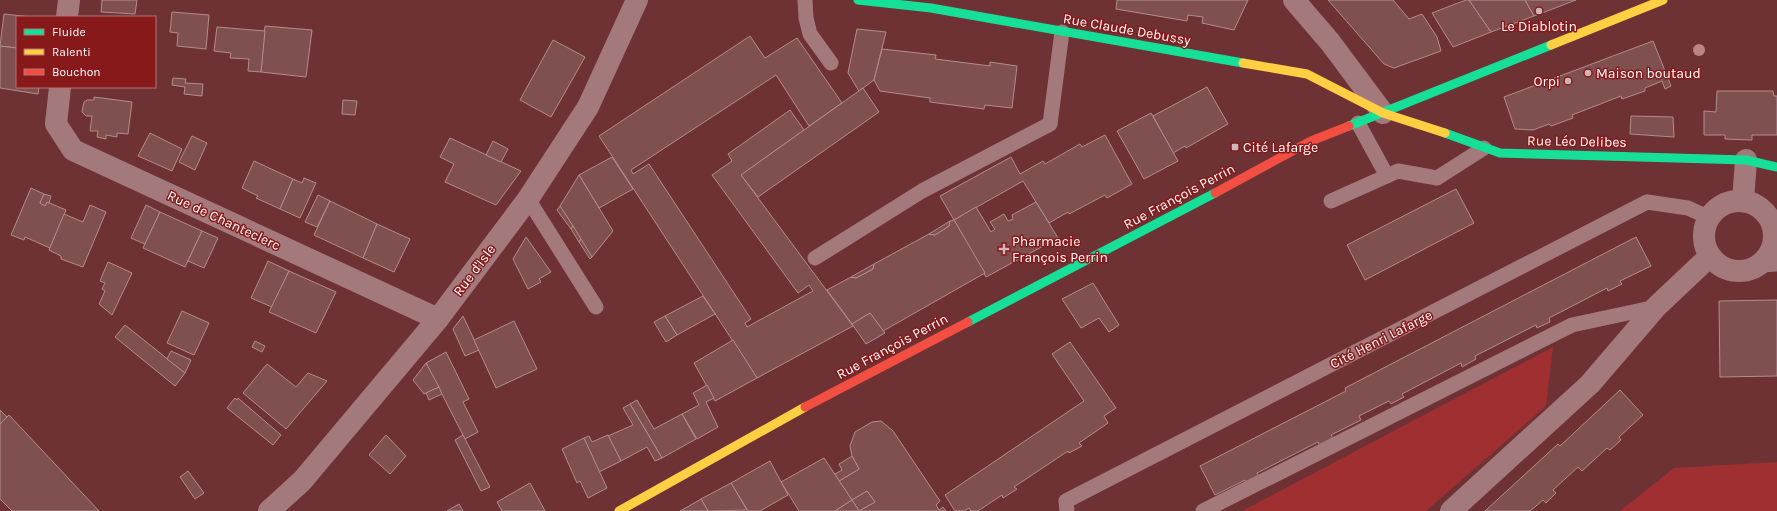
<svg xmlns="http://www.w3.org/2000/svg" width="1777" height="511" font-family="Karla,sans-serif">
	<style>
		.green { fill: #a02f32 }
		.building { fill: #804f50; stroke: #b28d8e }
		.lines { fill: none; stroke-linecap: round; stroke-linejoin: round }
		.lane { stroke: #a4797b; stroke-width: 15 }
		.street { stroke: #a4797b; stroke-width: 22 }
		.fast { stroke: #16e098; stroke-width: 9 }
		.slow { stroke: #ffcf43; stroke-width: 9 }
		.jam { stroke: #f24e42; stroke-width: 9 }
		.tree { fill: #bb8485 }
		.poi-dot { fill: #cdb7b8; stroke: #88191b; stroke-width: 1.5 }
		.labels { text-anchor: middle; stroke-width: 3; stroke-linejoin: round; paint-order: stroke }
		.poi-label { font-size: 14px; fill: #fff; stroke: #88191b; text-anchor: start }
		.street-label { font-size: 14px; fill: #fff; stroke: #88191b }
	</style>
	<rect width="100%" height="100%" fill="#6f3234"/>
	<g class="green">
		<path d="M 1553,347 L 1546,406 L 1426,511 L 1242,511 Z"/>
		<path d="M 1777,462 L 1777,511 L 1620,511 L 1674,468 Z"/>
	</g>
	<g class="building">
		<path d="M 102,0 L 137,0 L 135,14 L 101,12 Z"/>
		<path d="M 1117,0 L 1248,0 L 1234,30 L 1202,23 L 1203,17 L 1188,15 L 1187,21 L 1116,9 Z"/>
		<path d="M 1328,0 L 1393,0 L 1409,19 L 1422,14 L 1437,37 L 1441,51 L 1394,68 L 1384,64 Z"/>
		<path d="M 1466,0 L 1469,0 L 1491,32 L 1453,47 L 1432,13 Z"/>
		<path d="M 1469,0 L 1525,0 L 1534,16 L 1491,32 Z"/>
		<path d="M 1525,0 L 1576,0 L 1534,16 Z"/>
		<path d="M 172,12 L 209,15 L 206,49 L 177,46 L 178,33 L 170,32 Z"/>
		<path d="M 4,14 L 31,17 L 17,17 L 17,48 L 0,46 Z"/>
		<path d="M 265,26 L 312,30 L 306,77 L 261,72 Z"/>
		<path d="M 217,27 L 265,31 L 261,72 L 248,71 L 249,59 L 230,58 L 231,53 L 214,51 Z"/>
		<path d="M 857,29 L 886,32 L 874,80 L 859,91 L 848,73 Z"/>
		<path d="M 750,36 L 765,58 L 797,38 L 842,103 L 809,126 L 776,75 L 631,170 L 633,174 L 649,164 L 751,319 L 745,323 L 747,327 L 813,291 L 809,285 L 798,293 L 712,175 L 732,161 L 728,154 L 790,110 L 804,130 L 741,175 L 853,326 L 757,378 L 599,136 Z"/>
		<path d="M 553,40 L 585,57 L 551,117 L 520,100 Z"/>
		<path d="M 1653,41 L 1671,86 L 1665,89 L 1662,81 L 1645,88 L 1645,91 L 1622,99 L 1621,96 L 1572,115 L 1573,118 L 1551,126 L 1549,124 L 1533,130 L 1515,129 L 1504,97 Z"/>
		<path d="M 0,46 L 17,48 L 17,87 L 39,87 L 38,94 L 0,88 Z"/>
		<path d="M 882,49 L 936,55 L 935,59 L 990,66 L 990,62 L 1017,66 L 1012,108 L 985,105 L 984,109 L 930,102 L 930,98 L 880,91 L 874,80 Z"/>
		<path d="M 173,78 L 186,79 L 185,83 L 203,84 L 202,96 L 184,94 L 185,87 L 172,85 Z"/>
		<path d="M 1207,87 L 1228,124 L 1186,148 L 1185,146 L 1173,153 L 1153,116 Z"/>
		<path d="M 863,88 L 879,112 L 758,197 L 741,175 Z"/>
		<path d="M 1717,91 L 1773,91 L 1774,96 L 1777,96 L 1777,135 L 1752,135 L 1752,140 L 1725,139 L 1725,135 L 1704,135 L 1704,111 L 1716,112 Z"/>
		<path d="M 94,97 L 132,102 L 128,134 L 117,133 L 117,137 L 106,135 L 106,139 L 97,137 L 98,131 L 90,131 L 92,116 L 86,116 L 82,112 L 84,102 L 87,100 L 94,100 Z"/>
		<path d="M 343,100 L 357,101 L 355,115 L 342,114 Z"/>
		<path d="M 1151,113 L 1178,161 L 1144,179 L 1117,131 Z"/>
		<path d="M 1631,116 L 1673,117 L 1674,137 L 1630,134 Z"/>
		<path d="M 150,133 L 182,149 L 172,171 L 138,156 Z"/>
		<path d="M 1105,135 L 1132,184 L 1107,198 L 1105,195 L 1069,214 L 1068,212 L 1049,223 L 1023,181 L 954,220 L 940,196 L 1011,157 L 1020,174 L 1043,161 L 1045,164 L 1080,144 L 1082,147 Z"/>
		<path d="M 192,136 L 207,143 L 195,170 L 179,162 Z"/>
		<path d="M 450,138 L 521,171 L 496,205 L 445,182 L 454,164 L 440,157 Z"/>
		<path d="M 493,141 L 508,149 L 501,162 L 486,155 Z"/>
		<path d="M 612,157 L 633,189 L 599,208 L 579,175 Z"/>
		<path d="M 254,161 L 293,179 L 280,209 L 256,198 L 258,196 L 242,188 Z"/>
		<path d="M 579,175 L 613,231 L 592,257 L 560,206 Z"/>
		<path d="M 304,178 L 316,183 L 300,218 L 280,209 L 293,179 L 302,183 Z"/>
		<path d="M 31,188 L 44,194 L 40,203 L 45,206 L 47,202 L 66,210 L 50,248 L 25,237 L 24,240 L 11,235 Z"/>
		<path d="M 1456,189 L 1474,223 L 1365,280 L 1347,245 Z"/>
		<path d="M 44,194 L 51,196 L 49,203 L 47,202 L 45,206 L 40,203 Z"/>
		<path d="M 318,195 L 330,201 L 317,227 L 305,222 Z"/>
		<path d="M 330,201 L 377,224 L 363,258 L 314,235 Z"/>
		<path d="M 1036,202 L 1058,238 L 986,277 L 954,220 L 976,207 L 991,232 L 995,229 L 990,222 L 1004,214 L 1008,221 L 1013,219 L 1012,215 Z"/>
		<path d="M 90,205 L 106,212 L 83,267 L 61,259 L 61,256 L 49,250 L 64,214 L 83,222 Z"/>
		<path d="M 146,205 L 160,212 L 145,244 L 131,238 Z"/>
		<path d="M 560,206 L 573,226 L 571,229 L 557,210 Z"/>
		<path d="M 160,212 L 202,231 L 185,267 L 143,248 Z"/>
		<path d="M 954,220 L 985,273 L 883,331 L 870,313 L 852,324 L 827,290 L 851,277 L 856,278 L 873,269 L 874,264 L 929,234 L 935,235 L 949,226 L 950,221 Z"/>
		<path d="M 950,221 L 949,226 L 935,235 L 929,234 Z"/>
		<path d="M 377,224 L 410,239 L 394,272 L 363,258 Z"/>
		<path d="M 573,226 L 581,239 L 579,242 L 571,229 Z"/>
		<path d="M 202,231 L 218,238 L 204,268 L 188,261 Z"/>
		<path d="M 526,237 L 551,272 L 539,279 L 541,282 L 528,289 L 513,259 Z"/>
		<path d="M 1636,237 L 1651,266 L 1620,281 L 1622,284 L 1608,291 L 1607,288 L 1549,318 L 1550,322 L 1537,328 L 1536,325 L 1475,356 L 1476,359 L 1462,367 L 1461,363 L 1402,394 L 1404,397 L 1391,404 L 1389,401 L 1359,416 L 1361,420 L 1331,435 L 1333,438 L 1320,446 L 1318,442 L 1257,473 L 1259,477 L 1247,484 L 1245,480 L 1215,495 L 1200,466 L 1346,391 L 1345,388 Z"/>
		<path d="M 581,239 L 592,257 L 590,259 L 579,242 Z"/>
		<path d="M 268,261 L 289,271 L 272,307 L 251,298 Z"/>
		<path d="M 108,262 L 132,273 L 112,315 L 99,304 L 105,291 L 102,289 L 105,283 L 100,281 Z"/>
		<path d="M 874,264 L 873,269 L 856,278 L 851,277 Z"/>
		<path d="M 289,271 L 336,292 L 316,333 L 269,312 Z"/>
		<path d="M 1093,283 L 1119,325 L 1109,332 L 1099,318 L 1081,328 L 1062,299 Z"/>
		<path d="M 703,296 L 715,314 L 677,335 L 665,316 Z"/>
		<path d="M 1777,300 L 1777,376 L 1720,377 L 1719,301 Z"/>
		<path d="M 182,311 L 209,323 L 194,355 L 167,343 Z"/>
		<path d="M 870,313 L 885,333 L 866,344 L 852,324 Z"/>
		<path d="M 463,316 L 479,350 L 465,356 L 453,329 Z"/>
		<path d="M 665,316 L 677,335 L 666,342 L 654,322 Z"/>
		<path d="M 514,321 L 537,369 L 496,388 L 474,340 Z"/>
		<path d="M 125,325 L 185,373 L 175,386 L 115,337 Z"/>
		<path d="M 733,340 L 757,378 L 715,401 L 694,363 Z"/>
		<path d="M 255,341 L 265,346 L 262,352 L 252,347 Z"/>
		<path d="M 1070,342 L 1116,408 L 1104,416 L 1108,423 L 1079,443 L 1082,446 L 1069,453 L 1068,451 L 1014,487 L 1017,489 L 1003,498 L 1002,495 L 978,511 L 971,511 L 969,508 L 964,511 L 955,511 L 945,495 L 1084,401 L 1052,354 Z"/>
		<path d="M 171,351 L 191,360 L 185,373 L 167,359 Z"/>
		<path d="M 446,352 L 469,399 L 463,402 L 478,432 L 465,439 L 426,363 Z"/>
		<path d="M 426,363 L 439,387 L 424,394 L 413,380 Z"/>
		<path d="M 267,364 L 296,387 L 308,373 L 327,381 L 286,429 L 243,393 Z"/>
		<path d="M 707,385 L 714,398 L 706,402 L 718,427 L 697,439 L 682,414 L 699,405 L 693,393 Z"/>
		<path d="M 439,387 L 442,394 L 429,400 L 426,393 Z"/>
		<path d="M 1620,390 L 1643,415 L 1619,437 L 1621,440 L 1610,450 L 1607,448 L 1582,471 L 1578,467 L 1553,490 L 1556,493 L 1546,503 L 1543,500 L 1530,511 L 1485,511 L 1558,444 L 1560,446 Z"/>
		<path d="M 235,398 L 237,400 L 238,398 L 281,435 L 273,445 L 227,408 Z"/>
		<path d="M 637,400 L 654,429 L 682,414 L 696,439 L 662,458 L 630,404 Z"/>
		<path d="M 630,404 L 662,458 L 655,461 L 647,447 L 621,461 L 608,436 L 633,425 L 623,408 Z"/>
		<path d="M 0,410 L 7,417 L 0,424 Z"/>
		<path d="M 9,415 L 99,511 L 12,511 L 0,499 L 0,424 Z"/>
		<path d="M 881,421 L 893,431 L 940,501 L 936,505 L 939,510 L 943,507 L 946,511 L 859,511 L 875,502 L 867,491 L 852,500 L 839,481 L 859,469 L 852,456 L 850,446 L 855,432 L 872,422 Z"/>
		<path d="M 386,435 L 406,456 L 390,474 L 369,455 Z"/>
		<path d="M 463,435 L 490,487 L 481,491 L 455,440 Z"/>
		<path d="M 608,435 L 621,461 L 599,472 L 584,438 L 589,436 L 592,442 Z"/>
		<path d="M 584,438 L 607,488 L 588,498 L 580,481 L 577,483 L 562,449 Z"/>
		<path d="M 852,456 L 859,469 L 839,481 L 835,474 L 842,470 L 839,464 Z"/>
		<path d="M 824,458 L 852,500 L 835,511 L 799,511 L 781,482 Z"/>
		<path d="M 770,461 L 788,495 L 760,511 L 748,511 L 731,483 Z"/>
		<path d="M 188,471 L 204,493 L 195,499 L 180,477 Z"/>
		<path d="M 530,483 L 545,511 L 502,511 L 497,502 Z"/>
		<path d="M 731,483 L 747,510 L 708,511 L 701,499 Z"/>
		<path d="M 867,491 L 875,502 L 859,511 L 852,500 Z"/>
		<path d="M 701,499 L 708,511 L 680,511 L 684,509 Z"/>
		<path d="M 852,500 L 859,511 L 835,511 Z"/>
		<path d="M 459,504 L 463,511 L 447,511 Z"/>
	</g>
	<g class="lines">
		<g class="lane">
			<path d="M 805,0 L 806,18 L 810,34 L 831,63"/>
			<path d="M 1358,123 L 1387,176"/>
			<path d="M 528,199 L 596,307"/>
			<path d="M 1331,201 L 1398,171 L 1437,178 L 1484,148"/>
			<path d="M 815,258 L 922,191 L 1050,124 L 1062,32"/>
			<path d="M 1761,265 L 1777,264"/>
			<path d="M 1067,511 L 1066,501 L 1647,202 L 1688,208 L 1710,218"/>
			<path d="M 1203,511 L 1572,325 L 1656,307"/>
		</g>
		<g class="street">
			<path d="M 1294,0 L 1330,42 L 1383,113"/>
			<path d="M 67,17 L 69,0"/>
			<path d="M 60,87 L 56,124 L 73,150 L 438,319"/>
			<circle cx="1739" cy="236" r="35"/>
			<path d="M 1743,201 L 1746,160"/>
			<path d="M 269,511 L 302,481 L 438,319 L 528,199 L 588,107 L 637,0"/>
			<path d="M 1451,511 L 1590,384 L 1656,307 L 1710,256"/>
		</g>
		<g class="fast">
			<path d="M 858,0 L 931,8 L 1243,63"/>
			<path d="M 1349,126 L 1551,45"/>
			<path d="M 1445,133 L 1500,153 L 1746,160 L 1777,167"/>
			<path d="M 968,322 L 1215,193"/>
		</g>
		<g class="slow">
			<path d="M 1551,45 L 1663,0"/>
			<path d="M 1243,63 L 1307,74 L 1383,113 L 1445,133"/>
			<path d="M 619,511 L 805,407"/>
		</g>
		<g class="jam">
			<path d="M 1215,193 L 1311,141 L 1349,126"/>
			<path d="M 805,407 L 968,322"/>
		</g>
	</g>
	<circle class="tree" cx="1699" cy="50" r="6"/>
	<g class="poi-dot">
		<circle cx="1539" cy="11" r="4"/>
		<circle cx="1588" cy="73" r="4"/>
		<circle cx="1568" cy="81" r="4"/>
		<rect x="1231" y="143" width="8" height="8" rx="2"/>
		<path d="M1002 243h4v4h4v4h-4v4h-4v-4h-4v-4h4z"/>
	</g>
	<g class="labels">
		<g class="poi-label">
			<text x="1539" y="31" text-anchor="middle">Le Diablotin</text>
			<text x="1596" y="78">Maison boutaud</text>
			<text x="1560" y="86" text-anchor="end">Orpi</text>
			<text x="1243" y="152">Cité Lafarge</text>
			<text x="1012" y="246">Pharmacie<tspan x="1012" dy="16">François Perrin</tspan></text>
		</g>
		<g class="street-label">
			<text transform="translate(1127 29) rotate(10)" y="5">Rue Claude Debussy</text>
			<text transform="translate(1577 141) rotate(1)" y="5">Rue Léo Delibes</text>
			<text transform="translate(1179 196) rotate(-28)" y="5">Rue François Perrin</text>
			<text transform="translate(224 220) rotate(25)" y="5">Rue de Chanteclerc</text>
			<text transform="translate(474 270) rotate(-53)" y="5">Rue d'Isle</text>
			<text transform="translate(1381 339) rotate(-27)" y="5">Cité Henri Lafarge</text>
			<text transform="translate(892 346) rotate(-28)" y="5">Rue François Perrin</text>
		</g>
	</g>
	<rect x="16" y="16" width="140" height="72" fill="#88191b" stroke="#b87576"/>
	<rect x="24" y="29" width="20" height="6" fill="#16e098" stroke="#b87576"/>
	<text x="52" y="36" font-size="12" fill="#ffffff">Fluide</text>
	<rect x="24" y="49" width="20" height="6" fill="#ffcf43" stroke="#b87576"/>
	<text x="52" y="56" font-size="12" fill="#ffffff">Ralenti</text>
	<rect x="24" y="69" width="20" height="6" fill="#f24e42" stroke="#b87576"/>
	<text x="52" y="76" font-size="12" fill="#ffffff">Bouchon</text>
</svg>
